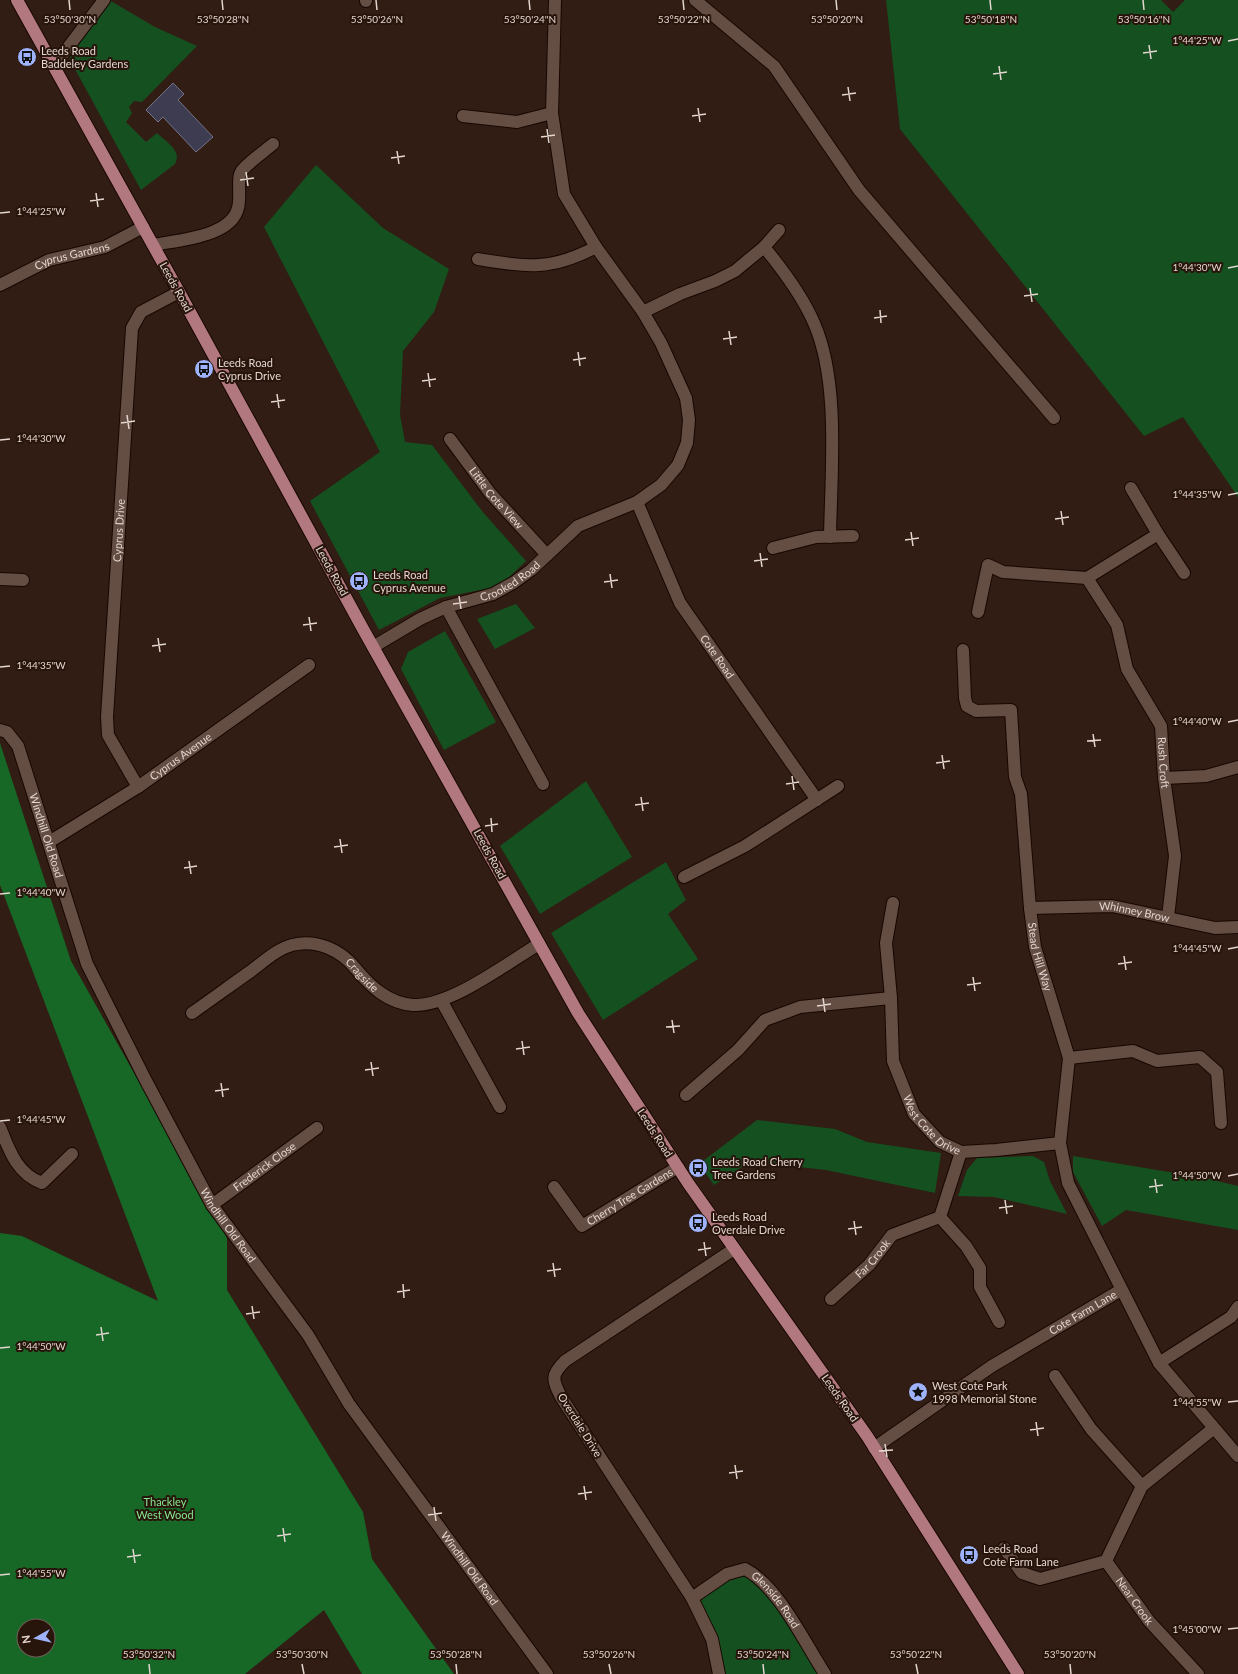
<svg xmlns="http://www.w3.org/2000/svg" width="1238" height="1674" font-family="Lato,sans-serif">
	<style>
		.green { fill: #155020 }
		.forest { fill: #176727; fill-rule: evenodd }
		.building { fill: #3d3c51; stroke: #737289 }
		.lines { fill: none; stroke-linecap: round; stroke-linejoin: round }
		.street-casing { stroke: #180701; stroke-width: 14 }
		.secondary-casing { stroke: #180701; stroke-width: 14 }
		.primary-casing { stroke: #180701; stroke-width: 14 }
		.street { stroke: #644d42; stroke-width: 12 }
		.secondary { stroke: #644d42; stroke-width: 12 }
		.primary { stroke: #b1787f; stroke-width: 12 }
		.ticks { fill: none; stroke: #e3d5cf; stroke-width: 1.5 }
		.labels { text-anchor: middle; stroke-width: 4; stroke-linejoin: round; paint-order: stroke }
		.poi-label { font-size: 11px; fill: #e3d5cf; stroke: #27140a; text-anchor: start }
		.street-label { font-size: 11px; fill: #e3d5cf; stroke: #27140a }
		.park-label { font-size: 11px; fill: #85e88f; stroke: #27140a }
		.ticks-label { font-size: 10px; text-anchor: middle; fill: #e3d5cf; stroke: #27140a; stroke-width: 4; stroke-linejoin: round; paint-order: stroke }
	</style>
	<rect width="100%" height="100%" fill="#311d13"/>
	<g class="green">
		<path d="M 109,0 L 155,27 L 197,46 L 142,102 L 134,101 L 129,107 L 132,113 L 126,122 L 146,142 L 157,133 C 165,141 183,151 175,164 L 141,190 L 70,60 L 71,49 Z"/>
		<path d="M 886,0 L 1161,0 L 1173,12 L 1185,0 L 1238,0 L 1238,497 L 1183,417 L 1144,436 L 900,129 Z"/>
		<path d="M 316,165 L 383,228 L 449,269 L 434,312 L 403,351 L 400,415 L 405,442 L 432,445 L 482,511 L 526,561 L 500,586 L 440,598 L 379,630 L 310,501 L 380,452 L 264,227 Z"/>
		<path d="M 516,604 L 535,628 L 495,649 L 477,619 Z"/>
		<path d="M 445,631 L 496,722 L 444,750 L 401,669 L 408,652 Z"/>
		<path d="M 586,781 L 632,857 L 540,914 L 500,846 Z"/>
		<path d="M 666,862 L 686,900 L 668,914 L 698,959 L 603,1020 L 551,933 Z"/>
		<path d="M 757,1120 L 835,1129 L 867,1142 L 941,1153 L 935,1193 L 826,1170 L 771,1164 L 742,1167 L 714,1185 L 699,1164 Z"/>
		<path d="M 1033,1156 L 1044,1162 L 1050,1181 L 1067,1214 L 994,1197 L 958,1196 L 967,1170 L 977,1158 Z"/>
		<path d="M 1073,1156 L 1205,1178 L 1238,1186 L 1238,1230 L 1126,1210 L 1102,1226 L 1073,1172 Z"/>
		<path d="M 727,1574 L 756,1575 L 825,1674 L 719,1674 L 692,1598 Z"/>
	</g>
	<path class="forest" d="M 0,743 L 71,961 L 227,1238 L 227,1290 L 363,1512 L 372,1559 L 454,1674 L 362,1674 L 324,1610 L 245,1674 L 0,1674 L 0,1233 L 22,1236 L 158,1301 L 0,885 ZM 24,1626 L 48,1626 L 48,1650 L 24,1650 Z"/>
	<path class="building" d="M 173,83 L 184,94 L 178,100 L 213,137 L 196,152 L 163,117 L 158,122 L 146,110 Z"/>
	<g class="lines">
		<defs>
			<g id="street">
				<path d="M 366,0 L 366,1"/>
				<path d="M 695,0 L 774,66 L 859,190 L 1054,418"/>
				<path d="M 54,66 L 104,0"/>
				<path d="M 463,116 L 517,122 L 552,113"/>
				<path d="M 153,245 C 178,240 231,237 238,208 C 241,198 237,178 241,172 C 245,165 266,150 273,144"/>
				<path d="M 764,247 C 783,270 802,295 814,323 C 840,382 831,472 830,537"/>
				<path d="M 478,259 C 527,267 551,271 596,247"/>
				<path id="s1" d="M 0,285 L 49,260 L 105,247 L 143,227"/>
				<path d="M 643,312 L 680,294 L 715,281 L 735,271 L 764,247 L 779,230"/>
				<path id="s2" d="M 450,439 L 490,493 L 547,555"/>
				<path id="s3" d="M 637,502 L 680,603 L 817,800"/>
				<path d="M 1158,534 L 1184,573"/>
				<path d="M 773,548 L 816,537 L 853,536"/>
				<path id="s4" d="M 1087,578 L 1117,625 L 1127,669 L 1161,726 L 1164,778 L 1175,856 L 1168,917"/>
				<path d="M 0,579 L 23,580"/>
				<path d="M 446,607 L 543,784"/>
				<path d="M 978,612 L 988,565 L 1003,572 L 1087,578 L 1158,534 L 1131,488"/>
				<path id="s5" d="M 373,647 L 420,619 L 446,607 L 493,594 L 513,583 L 531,570 L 578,526 L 637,502 L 661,485 L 678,465 L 687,443 L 689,420 L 686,398 L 661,343 L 643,312 L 596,247 L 564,194 L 552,113 L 555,0"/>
				<path id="s6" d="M 963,650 L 965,698 L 967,706 L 976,711 L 1011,710 L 1015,777 L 1021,794 L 1030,908 L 1035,947 L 1069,1058 L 1060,1143 L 1068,1183 L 1159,1363 L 1238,1456"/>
				<path d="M 1164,778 L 1206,776 L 1238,767"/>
				<path id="s7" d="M 138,787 L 108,735 L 107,717 L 132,328 L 141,312 L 179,292"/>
				<path id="s8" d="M 49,842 L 138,787 L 309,665"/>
				<path d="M 684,877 L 745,846 L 838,786"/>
				<path id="s9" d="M 893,903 L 886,943 L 891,998 L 893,1061 L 914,1114 L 940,1142 L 961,1152 L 996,1150 L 1060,1143"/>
				<path id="s10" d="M 1030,908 L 1112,906 L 1215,928 L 1238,927"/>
				<path d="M 441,1000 L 500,1107"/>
				<path id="s11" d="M 192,1013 C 212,999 231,985 251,971 C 263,962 277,949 292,945 C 317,939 341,950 356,969 C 371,987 388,1003 413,1005 C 450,1007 507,963 539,944"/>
				<path d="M 1069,1058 L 1133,1051 L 1157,1061 L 1200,1057 L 1217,1072 L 1221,1123"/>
				<path d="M 686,1095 L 738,1050 L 765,1020 L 800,1007 L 891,998"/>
				<path d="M 0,1127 C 9,1150 17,1174 42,1183 L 72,1154"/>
				<path id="s12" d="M 554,1187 L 582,1226 L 678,1167"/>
				<path id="s13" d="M 212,1205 L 317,1128"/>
				<path d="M 940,1217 L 966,1246 L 980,1268 L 980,1287 L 999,1322"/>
				<path id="s14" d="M 831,1299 L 869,1265 L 892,1235 L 940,1217 L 961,1152"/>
				<path d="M 1159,1363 L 1231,1317 L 1238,1307"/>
				<path d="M 1055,1376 L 1091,1429 L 1142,1486"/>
				<path id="s15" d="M 874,1448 L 992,1366 L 1121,1290"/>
				<path d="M 1004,1548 L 1022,1573 L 1040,1579 L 1106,1561 L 1142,1486 L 1214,1428"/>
				<path id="s16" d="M 1106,1561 L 1149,1621 L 1198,1674"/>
				<path id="s17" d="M 692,1598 L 727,1574 L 745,1569 C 779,1587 804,1642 825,1674"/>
				<path d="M 719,1674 L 712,1639 L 692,1598 L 561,1397 C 552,1379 551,1375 565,1361 L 734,1249"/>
			</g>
			<g id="secondary">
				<path id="s18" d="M 0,730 L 7,732 L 18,746 L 87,964 L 145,1079 L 212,1205 L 308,1335 L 349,1404 L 547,1674"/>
			</g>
			<path id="primary" d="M 17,0 L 179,292 L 363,629 L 578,1013 L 688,1183 L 867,1436 L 1018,1674"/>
		</defs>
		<use href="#street" class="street-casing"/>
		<use href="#secondary" class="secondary-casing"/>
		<use href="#primary" class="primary-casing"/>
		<use href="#street" class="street"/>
		<use href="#secondary" class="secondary"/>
		<use href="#primary" class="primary"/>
	</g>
	<path class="ticks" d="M 69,0 L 70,10M 222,0 L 223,10M 376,0 L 377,10M 529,0 L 530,10M 683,0 L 684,10M 836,0 L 837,10M 990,0 L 991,10M 1143,0 L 1144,10M 1228,41 L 1238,39M 1149,45 L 1151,59M 1143,53 L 1157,51M 999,66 L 1001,80M 993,74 L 1007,72M 848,87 L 850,101M 842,95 L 856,93M 698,108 L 700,122M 692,116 L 706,114M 547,129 L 549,143M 541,137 L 555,135M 397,151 L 399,164M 391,158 L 405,156M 246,172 L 248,186M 240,180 L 254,178M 96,193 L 98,207M 90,201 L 104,199M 0,213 L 10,212M 1228,268 L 1238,266M 1030,288 L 1032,302M 1024,296 L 1038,294M 880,310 L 881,323M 874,318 L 887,316M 729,331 L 731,345M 723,339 L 737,337M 578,352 L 580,366M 573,360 L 586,358M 428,373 L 430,387M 422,381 L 436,379M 277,394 L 279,408M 271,402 L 285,400M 127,415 L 129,429M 121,423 L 135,421M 0,440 L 10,439M 1228,495 L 1238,493M 1061,511 L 1063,525M 1055,519 L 1069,517M 911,532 L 913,546M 905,540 L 919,538M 760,553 L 762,567M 754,561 L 768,559M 610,574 L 612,588M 604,582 L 618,580M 459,596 L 461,609M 453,604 L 467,602M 309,617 L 311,631M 303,625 L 317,623M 158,638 L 160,652M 152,646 L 166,644M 0,667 L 10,666M 1228,722 L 1238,720M 1093,734 L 1095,747M 1087,741 L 1101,740M 942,755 L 944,769M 936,763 L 950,761M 792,776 L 794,790M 786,784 L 799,782M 641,797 L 643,811M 635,805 L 649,803M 491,818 L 492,832M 485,826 L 498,824M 340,839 L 342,853M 334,847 L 348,845M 189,861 L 191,874M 184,868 L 197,866M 0,894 L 10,893M 1228,949 L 1238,947M 1124,956 L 1126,970M 1118,964 L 1132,962M 973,977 L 975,991M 967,985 L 981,983M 823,998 L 825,1012M 817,1006 L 831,1004M 672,1020 L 674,1033M 666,1027 L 680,1026M 522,1041 L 524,1055M 516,1049 L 530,1047M 371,1062 L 373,1076M 365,1070 L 379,1068M 221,1083 L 223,1097M 215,1091 L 229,1089M 0,1121 L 10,1120M 1228,1176 L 1238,1174M 1155,1179 L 1157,1193M 1149,1187 L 1163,1185M 1005,1200 L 1007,1214M 999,1208 L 1013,1206M 854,1221 L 856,1235M 848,1229 L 862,1227M 704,1242 L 706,1256M 698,1250 L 711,1248M 553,1263 L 555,1277M 547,1271 L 561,1269M 403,1284 L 404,1298M 397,1292 L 410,1290M 252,1306 L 254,1319M 246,1314 L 260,1312M 101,1327 L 103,1341M 96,1335 L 109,1333M 0,1348 L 10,1347M 1228,1402 L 1238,1401M 1036,1422 L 1038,1436M 1030,1430 L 1044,1428M 885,1444 L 887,1457M 879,1451 L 893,1450M 735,1465 L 737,1479M 729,1473 L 743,1471M 584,1486 L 586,1500M 578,1494 L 592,1492M 434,1507 L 436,1521M 428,1515 L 442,1513M 283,1528 L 285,1542M 277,1536 L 291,1534M 133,1549 L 135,1563M 127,1557 L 141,1555M 0,1575 L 10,1574M 1228,1629 L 1238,1628M 149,1664 L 150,1674M 302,1664 L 304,1674M 456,1664 L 457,1674M 609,1664 L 611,1674M 763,1664 L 764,1674M 916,1664 L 918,1674M 1070,1664 L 1071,1674"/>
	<defs>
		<symbol id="bus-disc" viewBox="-11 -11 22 22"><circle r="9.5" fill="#9fb3fd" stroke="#27140a"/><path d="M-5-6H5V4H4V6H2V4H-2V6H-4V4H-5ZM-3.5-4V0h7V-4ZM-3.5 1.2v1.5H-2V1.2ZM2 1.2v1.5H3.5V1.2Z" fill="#111"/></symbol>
		<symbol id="sight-disc" viewBox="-11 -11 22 22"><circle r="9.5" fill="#9fb3fd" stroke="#27140a"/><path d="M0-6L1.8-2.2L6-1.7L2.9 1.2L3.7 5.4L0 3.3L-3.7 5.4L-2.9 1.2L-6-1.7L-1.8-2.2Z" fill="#111"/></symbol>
	</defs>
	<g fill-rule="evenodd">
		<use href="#bus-disc" x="16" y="46" width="22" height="22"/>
		<use href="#bus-disc" x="193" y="358" width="22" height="22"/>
		<use href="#bus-disc" x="348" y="570" width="22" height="22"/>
		<use href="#bus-disc" x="687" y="1157" width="22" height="22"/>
		<use href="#bus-disc" x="687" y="1212" width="22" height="22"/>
		<use href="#sight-disc" x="907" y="1381" width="22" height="22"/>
		<use href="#bus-disc" x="958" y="1544" width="22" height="22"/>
	</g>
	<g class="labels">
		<g class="poi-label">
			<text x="41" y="55">Leeds Road<tspan x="41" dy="13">Baddeley Gardens</tspan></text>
			<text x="218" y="367">Leeds Road<tspan x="218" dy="13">Cyprus Drive</tspan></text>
			<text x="373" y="579">Leeds Road<tspan x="373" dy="13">Cyprus Avenue</tspan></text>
			<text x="712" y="1166">Leeds Road Cherry<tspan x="712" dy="13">Tree Gardens</tspan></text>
			<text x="712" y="1221">Leeds Road<tspan x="712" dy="13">Overdale Drive</tspan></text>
			<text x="932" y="1390">West Cote Park<tspan x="932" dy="13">1998 Memorial Stone</tspan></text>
			<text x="983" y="1553">Leeds Road<tspan x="983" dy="13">Cote Farm Lane</tspan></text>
		</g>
		<g class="street-label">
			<text dy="4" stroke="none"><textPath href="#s1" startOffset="78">Cyprus Gardens</textPath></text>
			<text transform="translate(176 287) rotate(61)" y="4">Leeds Road</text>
			<text dy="4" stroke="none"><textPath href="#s2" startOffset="75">Little Cote View</textPath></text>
			<text dy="4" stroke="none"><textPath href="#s7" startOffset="265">Cyprus Drive</textPath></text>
			<text transform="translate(332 571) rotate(61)" y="4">Leeds Road</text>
			<text dy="4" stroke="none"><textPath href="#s5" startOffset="153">Crooked Road</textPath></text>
			<text dy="4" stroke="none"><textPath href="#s3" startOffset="175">Cote Road</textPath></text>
			<text dy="4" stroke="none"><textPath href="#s8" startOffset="157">Cyprus Avenue</textPath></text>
			<text dy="4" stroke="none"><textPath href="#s4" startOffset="204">Rush Croft</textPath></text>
			<text dy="4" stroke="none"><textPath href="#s18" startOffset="119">Windhill Old Road</textPath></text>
			<text transform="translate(490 854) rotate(61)" y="4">Leeds Road</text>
			<text dy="4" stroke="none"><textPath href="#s10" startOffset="105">Whinney Brow</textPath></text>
			<text dy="4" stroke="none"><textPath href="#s6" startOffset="351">Stead Hill Way</textPath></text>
			<text dy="4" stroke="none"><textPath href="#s11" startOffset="202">Cragside</textPath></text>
			<text dy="4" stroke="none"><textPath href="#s9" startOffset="236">West Cote Drive</textPath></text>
			<text transform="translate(655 1133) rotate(57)" y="4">Leeds Road</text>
			<text dy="4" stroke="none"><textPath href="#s13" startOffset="65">Frederick Close</textPath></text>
			<text dy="4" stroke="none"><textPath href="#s12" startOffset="104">Cherry Tree Gardens</textPath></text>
			<text dy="4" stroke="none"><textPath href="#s18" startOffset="551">Windhill Old Road</textPath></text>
			<text dy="4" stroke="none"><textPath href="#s14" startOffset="58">Far Crook</textPath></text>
			<text dy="4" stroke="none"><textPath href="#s15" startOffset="249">Cote Farm Lane</textPath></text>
			<text transform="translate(840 1398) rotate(55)" y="4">Leeds Road</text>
			<text transform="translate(580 1425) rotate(58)" y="4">Overdale Drive</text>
			<text dy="4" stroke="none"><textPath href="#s18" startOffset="971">Windhill Old Road</textPath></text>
			<text dy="4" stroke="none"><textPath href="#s17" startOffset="105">Glenside Road</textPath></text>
			<text dy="4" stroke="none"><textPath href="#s16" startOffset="49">Near Crook</textPath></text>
		</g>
		<g class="park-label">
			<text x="165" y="1506">Thackley<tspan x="165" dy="13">West Wood</tspan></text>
		</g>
	</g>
	<g class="ticks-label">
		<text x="70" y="23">53°50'30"N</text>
		<text x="223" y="23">53°50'28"N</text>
		<text x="377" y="23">53°50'26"N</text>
		<text x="530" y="23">53°50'24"N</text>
		<text x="684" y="23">53°50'22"N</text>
		<text x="837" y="23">53°50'20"N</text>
		<text x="991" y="23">53°50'18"N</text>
		<text x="1144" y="23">53°50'16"N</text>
		<text x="1197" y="44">1°44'25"W</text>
		<text x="41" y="215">1°44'25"W</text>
		<text x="1197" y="271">1°44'30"W</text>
		<text x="41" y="442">1°44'30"W</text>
		<text x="1197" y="498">1°44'35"W</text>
		<text x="41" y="669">1°44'35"W</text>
		<text x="1197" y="725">1°44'40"W</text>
		<text x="41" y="896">1°44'40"W</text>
		<text x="1197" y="952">1°44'45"W</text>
		<text x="41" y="1123">1°44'45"W</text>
		<text x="1197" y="1179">1°44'50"W</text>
		<text x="41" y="1350">1°44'50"W</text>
		<text x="1197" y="1406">1°44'55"W</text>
		<text x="41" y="1577">1°44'55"W</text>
		<text x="1197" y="1633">1°45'00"W</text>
		<text x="149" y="1658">53°50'32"N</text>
		<text x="302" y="1658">53°50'30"N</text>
		<text x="456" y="1658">53°50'28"N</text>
		<text x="609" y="1658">53°50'26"N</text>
		<text x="763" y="1658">53°50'24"N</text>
		<text x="916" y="1658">53°50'22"N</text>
		<text x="1070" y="1658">53°50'20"N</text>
	</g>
	<g transform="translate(36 1638) rotate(262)"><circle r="19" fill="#27140a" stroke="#726159"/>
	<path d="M0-3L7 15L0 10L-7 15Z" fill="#9fb3fd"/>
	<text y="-6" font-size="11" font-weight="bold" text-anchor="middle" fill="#e3d5cf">N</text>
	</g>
</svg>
